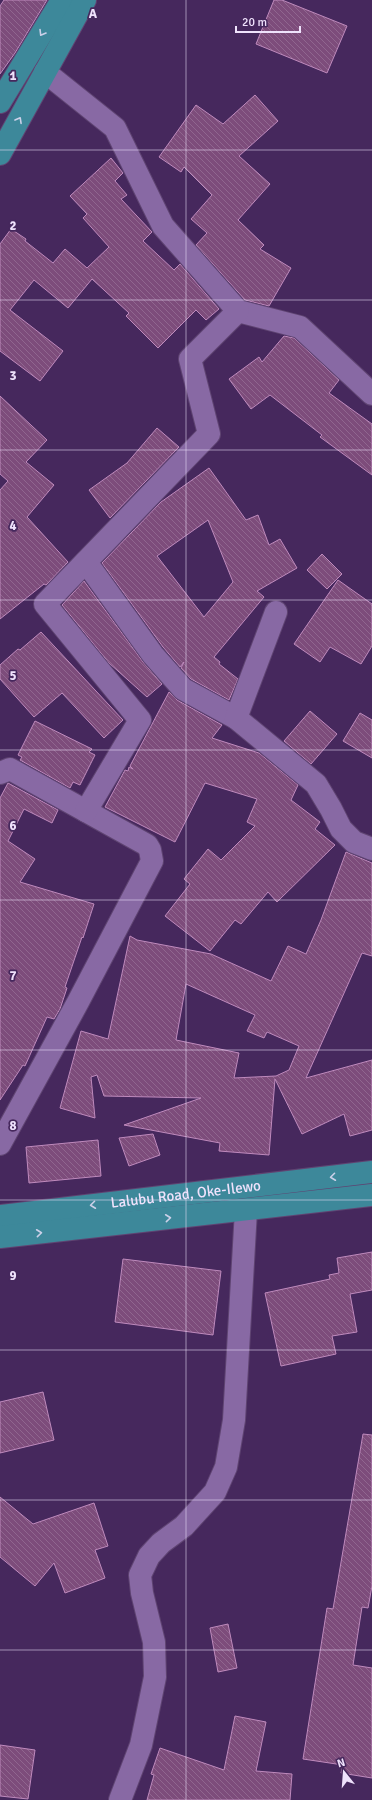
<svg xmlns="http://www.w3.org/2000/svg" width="372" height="1800" font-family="Signika,sans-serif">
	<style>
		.building { fill: url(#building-back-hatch); stroke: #bf8abd; fill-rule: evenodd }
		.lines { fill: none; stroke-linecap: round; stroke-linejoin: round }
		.street-casing { stroke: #5f4472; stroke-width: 24 }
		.primary-casing { stroke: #5f4472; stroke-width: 24 }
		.street { stroke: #8869a4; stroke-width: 22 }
		.primary { stroke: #3d889a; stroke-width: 22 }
		.oneway { stroke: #cbd0e8 }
		.grid { fill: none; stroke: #efe2fc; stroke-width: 1; stroke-opacity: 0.55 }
		.labels { text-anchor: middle; stroke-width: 3.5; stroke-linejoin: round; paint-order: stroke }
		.street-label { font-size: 15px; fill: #efe2fc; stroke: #46285d }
		.grid-label { font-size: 13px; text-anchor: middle; font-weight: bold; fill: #efe2fc; stroke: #46285d; stroke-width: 3.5; stroke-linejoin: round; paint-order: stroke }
	</style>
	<defs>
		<pattern id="building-back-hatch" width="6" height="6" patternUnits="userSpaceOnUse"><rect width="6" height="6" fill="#7d4c7b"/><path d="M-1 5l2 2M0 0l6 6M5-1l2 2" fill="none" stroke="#90668f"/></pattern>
	</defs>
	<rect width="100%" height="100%" fill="#46285d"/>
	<g class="building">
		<path d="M 4,0 L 47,0 L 15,53 L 0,74 L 0,6 Z"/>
		<path d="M 274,0 L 282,0 L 347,26 L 327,73 L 256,44 Z"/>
		<path d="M 255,95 L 278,121 L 239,156 L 270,184 L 238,220 L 264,245 L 260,249 L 291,268 L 269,306 L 245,300 L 196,245 L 207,233 L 191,219 L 212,195 L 184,167 L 181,172 L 159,157 L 196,105 L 223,124 Z"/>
		<path d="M 111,158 L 123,173 L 115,181 L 127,195 L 121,199 L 152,232 L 143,241 L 174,270 L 180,264 L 219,309 L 206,320 L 196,310 L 158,348 L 126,316 L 129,313 L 92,279 L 68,308 L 34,280 L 10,310 L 63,351 L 40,381 L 0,351 L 0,244 L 11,229 L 26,239 L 25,241 L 53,263 L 65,249 L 87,268 L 109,247 L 83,218 L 87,214 L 70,196 Z"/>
		<path d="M 284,336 L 294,338 L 339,380 L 329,393 L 372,424 L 372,475 L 320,437 L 322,435 L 270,395 L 251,409 L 229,379 L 259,357 L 262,362 Z"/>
		<path d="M 0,396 L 47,440 L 26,462 L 54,485 L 27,517 L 68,562 L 46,585 L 44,584 L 0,619 L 0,490 L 8,481 L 0,474 Z"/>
		<path d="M 157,428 L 179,447 L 110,518 L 89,490 L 127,463 Z"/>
		<path d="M 209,468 L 246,520 L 258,515 L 269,545 L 280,539 L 297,568 L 257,591 L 264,597 L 214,657 L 220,662 L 219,664 L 238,679 L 229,700 L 191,679 L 181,668 L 184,662 L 180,667 L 163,647 L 102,563 L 161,502 ZM 208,520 L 233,582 L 204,617 L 157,556 Z"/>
		<path d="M 322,554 L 342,574 L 327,589 L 307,570 Z"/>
		<path d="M 338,580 L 372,604 L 372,646 L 361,664 L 330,647 L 320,662 L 294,644 Z"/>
		<path d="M 84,581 L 143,662 L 162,684 L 147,697 L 109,663 L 62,605 Z"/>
		<path d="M 41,632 L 123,720 L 104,738 L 62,693 L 34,717 L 0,679 L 0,665 L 18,649 L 20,650 Z"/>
		<path d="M 169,692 L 177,700 L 222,725 L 212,738 L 259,753 L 298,785 L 291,800 L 320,822 L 315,829 L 335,845 L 277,902 L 268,892 L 241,924 L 235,920 L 210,951 L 165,916 L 190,884 L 184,879 L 208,849 L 221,860 L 255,826 L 247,822 L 257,799 L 205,783 L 175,842 L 105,807 L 125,770 L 128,771 L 129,767 L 133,769 L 130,766 Z"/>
		<path d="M 310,711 L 337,734 L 311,764 L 284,741 Z"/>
		<path d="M 360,713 L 372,720 L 372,758 L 343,741 Z"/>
		<path d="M 35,721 L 92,749 L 89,752 L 95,755 L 80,785 L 73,782 L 70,788 L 20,760 L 22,757 L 18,755 Z"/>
		<path d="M 8,783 L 58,810 L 52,823 L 24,809 L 8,841 L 35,859 L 20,882 L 94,904 L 83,938 L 82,937 L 65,987 L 67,988 L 60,1009 L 54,1019 L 47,1017 L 25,1066 L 23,1065 L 0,1100 L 0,798 Z"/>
		<path d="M 346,852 L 372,863 L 372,956 L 362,953 L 306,1078 L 372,1060 L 372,1130 L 350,1136 L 344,1114 L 302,1134 L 275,1079 L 269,1155 L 219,1151 L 220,1143 L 124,1125 L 201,1098 L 104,1096 L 97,1075 L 91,1077 L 95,1118 L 60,1108 L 81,1031 L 108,1039 L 130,936 L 137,940 L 211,954 L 271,981 L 288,946 L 306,954 L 321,920 ZM 186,984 L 255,1015 L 247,1031 L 264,1038 L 267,1032 L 299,1046 L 289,1070 L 276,1076 L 234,1078 L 239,1053 L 176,1040 Z"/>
		<path d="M 153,1134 L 160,1155 L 129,1166 L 119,1138 Z"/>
		<path d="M 98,1140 L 101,1176 L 29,1183 L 26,1147 Z"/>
		<path d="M 372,1252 L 372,1290 L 350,1294 L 357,1332 L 332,1336 L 336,1354 L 281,1366 L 265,1293 L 330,1279 L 329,1275 L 339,1273 L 337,1258 Z"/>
		<path d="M 123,1259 L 221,1271 L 213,1335 L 115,1322 Z"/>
		<path d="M 43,1392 L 54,1440 L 0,1453 L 0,1402 Z"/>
		<path d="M 363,1434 L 372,1435 L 372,1586 L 368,1608 L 362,1607 L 353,1665 L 372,1668 L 372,1778 L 341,1773 L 343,1765 L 303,1759 L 327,1608 L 333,1609 Z"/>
		<path d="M 0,1497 L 33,1524 L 94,1503 L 108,1546 L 95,1550 L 105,1578 L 65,1593 L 54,1563 L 35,1586 L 0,1557 Z"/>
		<path d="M 228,1624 L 237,1668 L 218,1672 L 210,1628 Z"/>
		<path d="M 235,1716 L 266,1722 L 256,1771 L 292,1774 L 290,1800 L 147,1800 L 154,1775 L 151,1774 L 160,1748 L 224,1770 Z"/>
		<path d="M 0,1745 L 35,1750 L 28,1799 L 0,1796 Z"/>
	</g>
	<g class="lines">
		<defs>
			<g id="street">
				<path d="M 45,72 L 115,128 L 163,226 L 238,311 L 300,327 L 372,394"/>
				<path d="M 86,562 L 153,655 L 183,689 L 236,718"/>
				<path d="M 276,612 L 236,718 L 316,784 L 331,809 L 341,829 L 354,842 L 372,849"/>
				<path d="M 0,773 L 10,769 L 147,845 L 150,850 L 152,861 L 78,1002 L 0,1144"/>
				<path d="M 86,811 L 140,720 L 45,604 L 209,434 L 190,359 L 238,311"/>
				<path d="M 120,1800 L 141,1745 L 155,1677 L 154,1642 L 142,1593 L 140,1575 L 149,1556 L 161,1543 L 184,1526 L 215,1492 L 226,1467 L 234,1420 L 246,1210"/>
			</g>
			<g id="primary">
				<path d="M 0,102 L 62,0"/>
				<path d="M 0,154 L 85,0"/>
				<path id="s1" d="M 0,1216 L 372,1172"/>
				<path d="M 0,1237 L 372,1195"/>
			</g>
		</defs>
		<use href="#street" class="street-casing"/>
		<use href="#primary" class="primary-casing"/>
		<use href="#street" class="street"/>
		<use href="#primary" class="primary"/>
	</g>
	<defs><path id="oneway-chevron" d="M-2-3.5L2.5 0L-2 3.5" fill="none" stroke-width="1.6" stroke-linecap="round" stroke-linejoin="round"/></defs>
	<g class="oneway">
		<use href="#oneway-chevron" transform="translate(42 33) rotate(121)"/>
		<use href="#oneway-chevron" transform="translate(19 120) rotate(-61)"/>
		<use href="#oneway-chevron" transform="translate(333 1177) rotate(173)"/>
		<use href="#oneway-chevron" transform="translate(93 1205) rotate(173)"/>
		<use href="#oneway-chevron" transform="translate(168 1218) rotate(-6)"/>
		<use href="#oneway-chevron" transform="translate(39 1233) rotate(-6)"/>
	</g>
	<path class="grid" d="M 186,0 L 186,1800M 0,150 L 372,150M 0,300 L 372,300M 0,450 L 372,450M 0,600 L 372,600M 0,750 L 372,750M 0,900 L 372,900M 0,1050 L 372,1050M 0,1200 L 372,1200M 0,1350 L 372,1350M 0,1500 L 372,1500M 0,1650 L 372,1650"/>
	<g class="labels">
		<g class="street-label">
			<text dy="5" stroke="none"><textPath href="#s1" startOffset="187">Lalubu Road, Oke-Ilewo</textPath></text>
		</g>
	</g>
	<g class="grid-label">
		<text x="93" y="18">A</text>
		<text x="13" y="80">1</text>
		<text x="13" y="230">2</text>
		<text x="13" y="380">3</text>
		<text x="13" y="530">4</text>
		<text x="13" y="680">5</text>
		<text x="13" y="830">6</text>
		<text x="13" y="980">7</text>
		<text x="13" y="1130">8</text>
		<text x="13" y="1280">9</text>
	</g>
	<g transform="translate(344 1772) rotate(343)" stroke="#46285d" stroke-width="3" paint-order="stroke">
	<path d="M0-3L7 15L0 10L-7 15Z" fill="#efe2fc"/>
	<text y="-6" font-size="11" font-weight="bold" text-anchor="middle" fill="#efe2fc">N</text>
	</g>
	<path d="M236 26v6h64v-6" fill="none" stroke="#efe2fc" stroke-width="2"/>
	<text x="242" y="26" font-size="12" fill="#efe2fc" stroke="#46285d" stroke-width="3" paint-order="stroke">20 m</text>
</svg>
